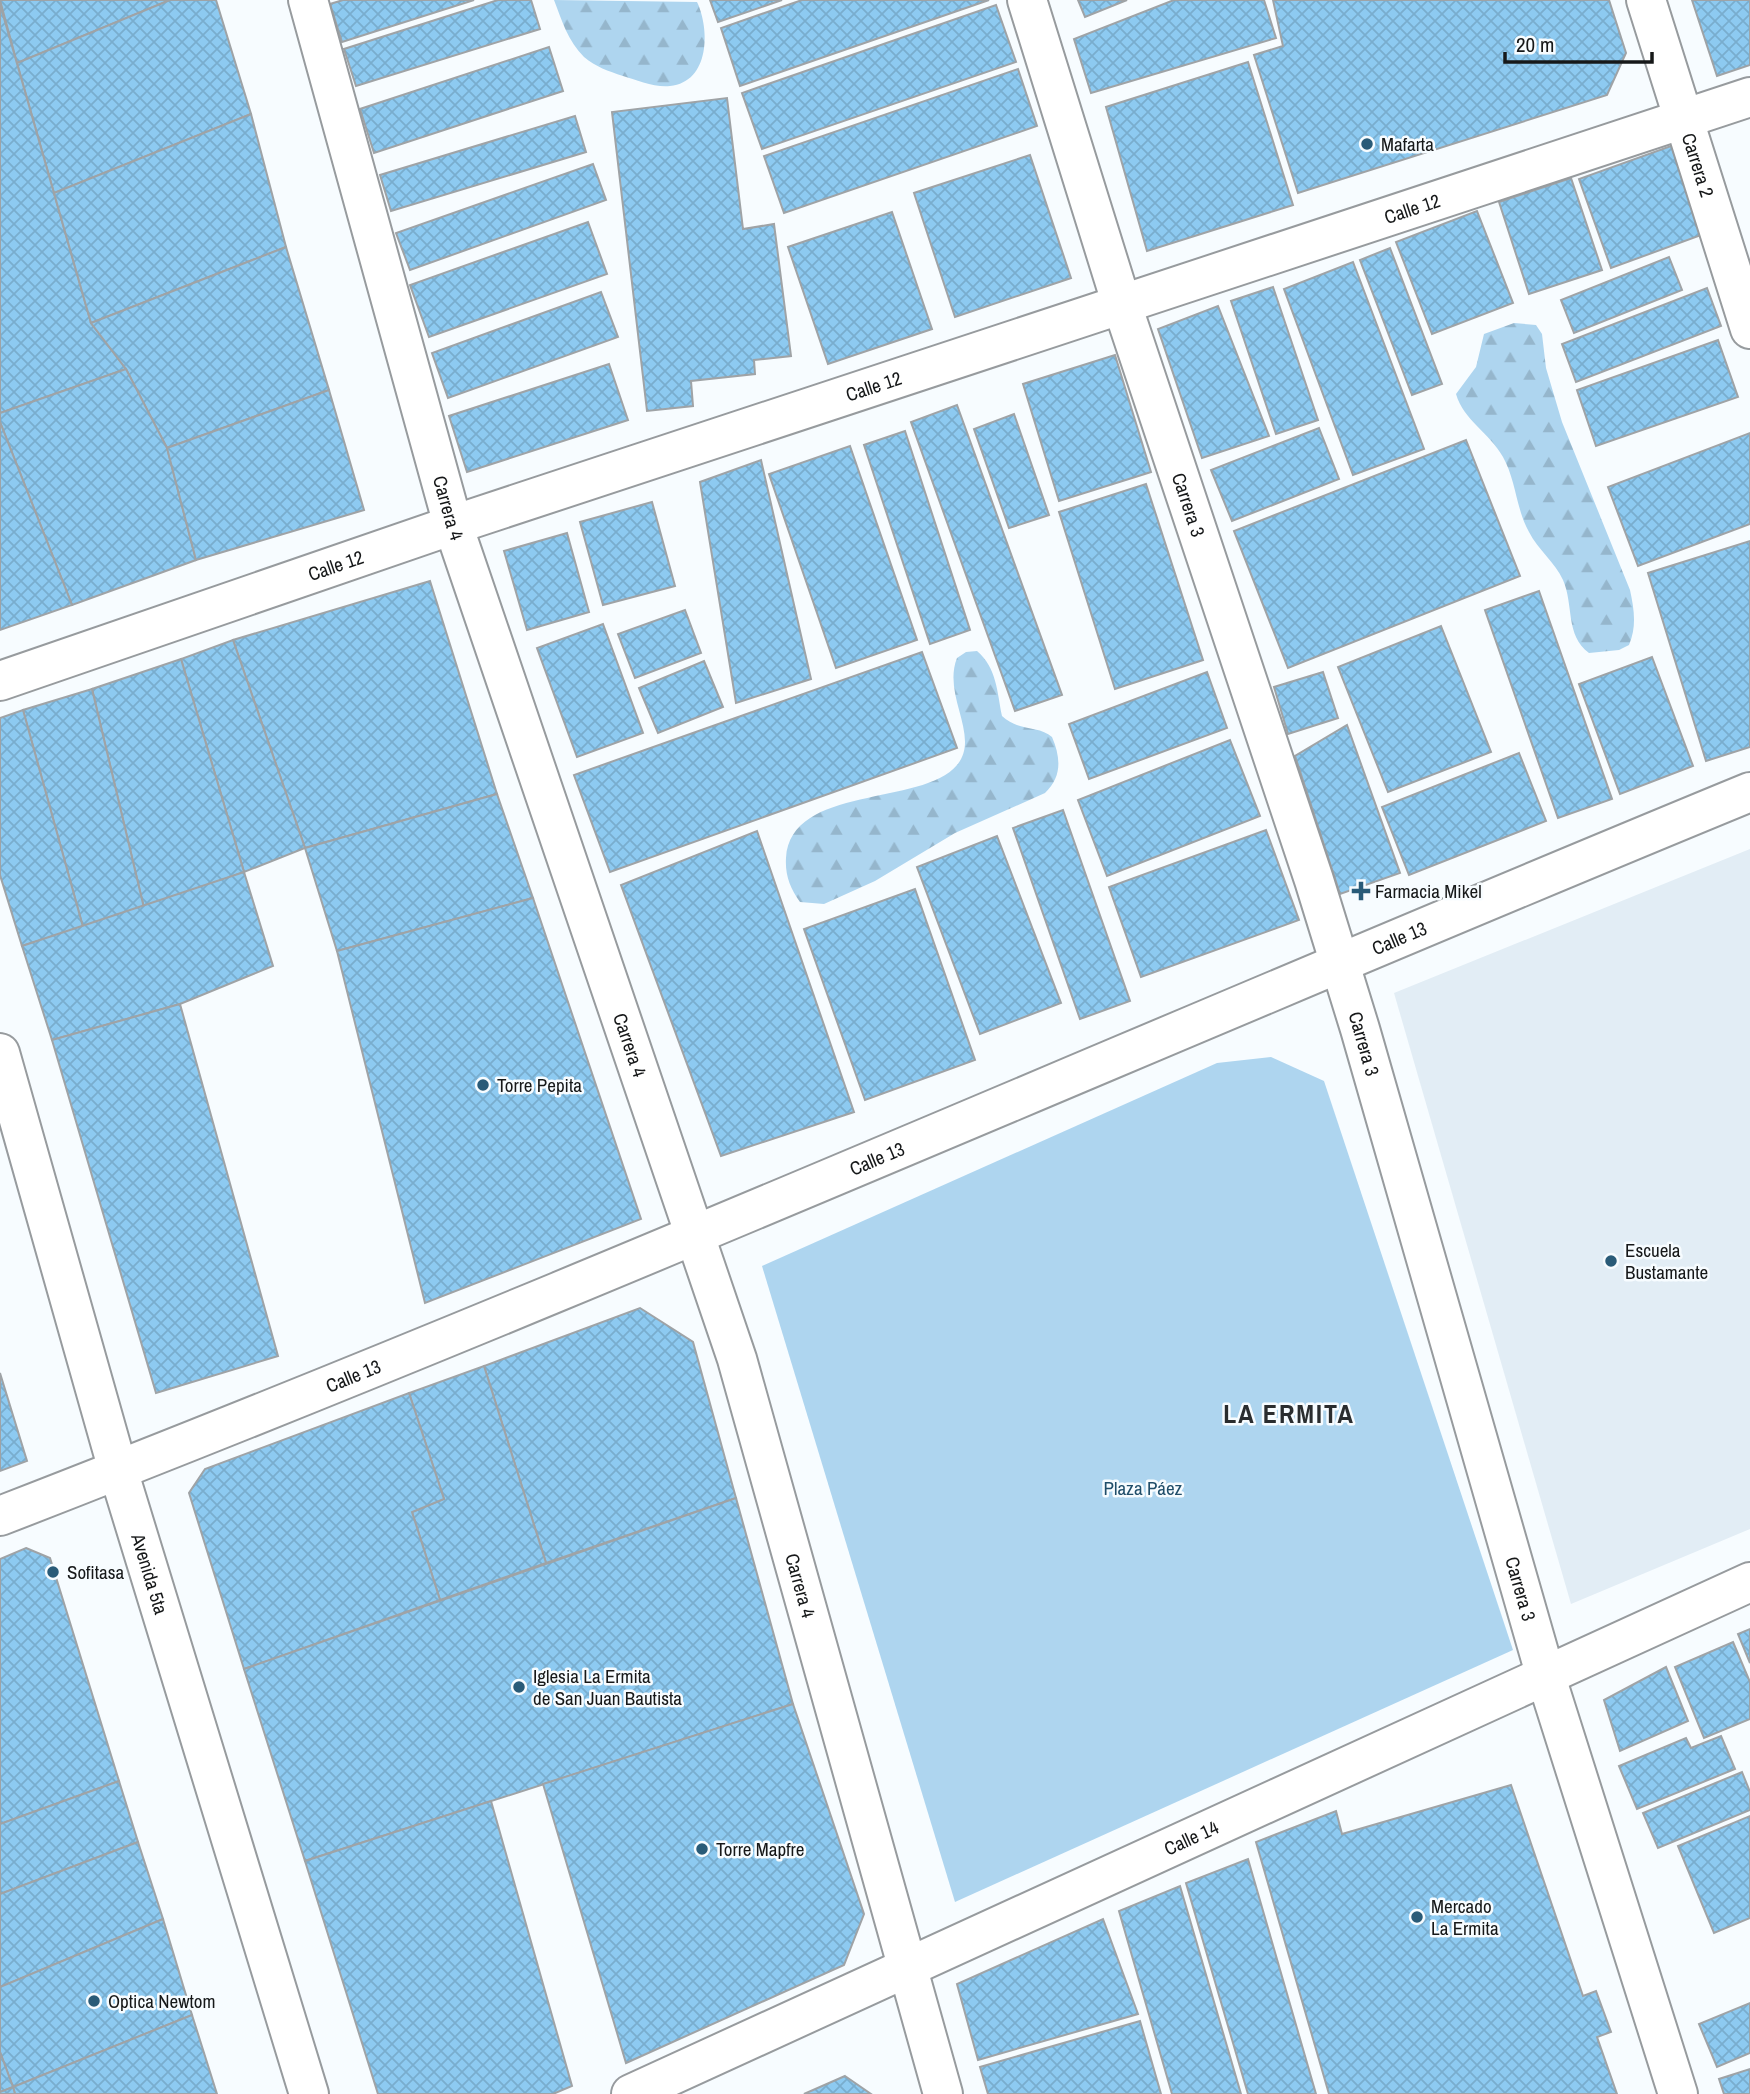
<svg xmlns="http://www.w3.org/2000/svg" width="1750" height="2094" font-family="'Archivo Narrow',sans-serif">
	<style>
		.built { fill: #e2edf5 }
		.green { fill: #aed5ef }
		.forest { fill: url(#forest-firs) }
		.building { fill: url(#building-cross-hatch); stroke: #9fa3a6; stroke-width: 2 }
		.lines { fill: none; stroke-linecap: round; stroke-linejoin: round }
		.minor-casing { stroke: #979b9e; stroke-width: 42 }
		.minor { stroke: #fff; stroke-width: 38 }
		.poi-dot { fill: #295b78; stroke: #f7fcff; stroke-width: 2.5 }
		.labels { text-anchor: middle; stroke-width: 5; stroke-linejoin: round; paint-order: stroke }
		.poi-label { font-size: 19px; fill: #161819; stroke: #f7fcff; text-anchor: start }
		.street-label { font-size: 19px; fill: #161819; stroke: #f7fcff }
		.park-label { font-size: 19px; fill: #204e6a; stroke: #f7fcff }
		.district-label { font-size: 26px; font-weight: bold; letter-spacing: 2px; fill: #2a2d2f; stroke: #f7fcff }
	</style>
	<defs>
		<pattern id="forest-firs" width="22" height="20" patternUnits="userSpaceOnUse" patternTransform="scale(1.75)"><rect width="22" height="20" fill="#aed5ef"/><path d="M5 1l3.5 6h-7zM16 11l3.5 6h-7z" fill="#95b6cc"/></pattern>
		<pattern id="building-cross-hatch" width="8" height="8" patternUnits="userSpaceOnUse" patternTransform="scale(1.75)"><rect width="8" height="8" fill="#8dcaf1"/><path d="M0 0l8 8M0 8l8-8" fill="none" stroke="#79adce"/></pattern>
	</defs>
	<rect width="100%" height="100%" fill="#f7fcff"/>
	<path class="built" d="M 1750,849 L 1750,1529 L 1571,1604 L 1394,993 Z"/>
	<path class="green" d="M 1271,1057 L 1324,1081 L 1513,1650 L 955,1902 L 762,1266 L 1217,1063 Z"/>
	<g class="forest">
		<path d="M 554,0 L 697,2 C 710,29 710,82 670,86 C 656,88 636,80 623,76 C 608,71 596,67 584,57 C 568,41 562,21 554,0 Z"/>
		<path d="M 1514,323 L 1536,325 L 1542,334 L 1546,368 L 1562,422 L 1630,590 C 1634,609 1637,626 1629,645 L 1619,650 L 1589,653 C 1565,635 1574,605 1563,580 C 1555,562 1538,550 1529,532 C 1516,509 1516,480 1503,457 C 1489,432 1464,421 1456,394 L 1476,367 L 1484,334 Z"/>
		<path d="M 977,651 C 997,668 997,692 1002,716 C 1019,732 1039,725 1052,737 C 1061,758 1062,777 1045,793 L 955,833 L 875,881 L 824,904 L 800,902 C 790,888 785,875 786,858 C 791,784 922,807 957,765 C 981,736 942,696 957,658 L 966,652 Z"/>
	</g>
	<g class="building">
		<path d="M 0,0 L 170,0 L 17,63 Z"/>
		<path d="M 170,0 L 216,0 L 251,114 L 54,193 L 17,63 Z"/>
		<path d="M 343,0 L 474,0 L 342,42 L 330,4 Z"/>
		<path d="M 498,0 L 531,0 L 540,29 L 356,86 L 344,49 Z"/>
		<path d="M 710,0 L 782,0 L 718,22 Z"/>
		<path d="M 802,0 L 989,0 L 740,86 L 721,28 Z"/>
		<path d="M 1078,0 L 1127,0 L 1085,17 Z"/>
		<path d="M 1174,0 L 1264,0 L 1276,38 L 1091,93 L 1074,39 Z"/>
		<path d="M 1273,0 L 1609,0 L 1626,53 L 1607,95 L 1298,193 L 1254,55 L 1283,46 Z"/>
		<path d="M 1692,0 L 1750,0 L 1750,65 L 1717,76 Z"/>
		<path d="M 0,4 L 91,323 L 126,369 L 0,413 Z"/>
		<path d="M 996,5 L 1016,62 L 762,149 L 742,93 Z"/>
		<path d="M 549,47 L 563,91 L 374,153 L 360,109 Z"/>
		<path d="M 1248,62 L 1293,205 L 1147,251 L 1106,107 Z"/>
		<path d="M 1018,69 L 1037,126 L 784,213 L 764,156 Z"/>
		<path d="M 727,98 L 743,229 L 774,224 L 791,356 L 754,360 L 755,374 L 691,381 L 693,406 L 647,411 L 612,112 Z"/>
		<path d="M 251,114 L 286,247 L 91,323 L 54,193 Z"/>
		<path d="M 575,116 L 586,152 L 391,211 L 380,175 Z"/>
		<path d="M 1671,146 L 1704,234 L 1611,268 L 1579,179 Z"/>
		<path d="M 1030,155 L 1071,278 L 955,317 L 914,193 Z"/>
		<path d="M 593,164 L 606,200 L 410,270 L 396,233 Z"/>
		<path d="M 1571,178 L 1602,270 L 1529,294 L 1499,202 Z"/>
		<path d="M 1477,211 L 1513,303 L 1432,334 L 1396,242 Z"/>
		<path d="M 892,212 L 932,329 L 828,364 L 788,247 Z"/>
		<path d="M 588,222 L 607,274 L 429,337 L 410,285 Z"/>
		<path d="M 286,247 L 329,390 L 167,448 L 126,369 L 91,323 Z"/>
		<path d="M 1390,248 L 1442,384 L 1412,395 L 1360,260 Z"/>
		<path d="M 1669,257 L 1682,290 L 1574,333 L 1561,300 Z"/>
		<path d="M 1353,262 L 1424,449 L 1353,475 L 1284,289 Z"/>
		<path d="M 1273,287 L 1318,420 L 1276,434 L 1231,301 Z"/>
		<path d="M 1707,288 L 1721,326 L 1576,382 L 1562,344 Z"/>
		<path d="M 601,292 L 618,337 L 448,398 L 432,353 Z"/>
		<path d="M 1218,306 L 1269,436 L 1202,458 L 1158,329 Z"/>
		<path d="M 1718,340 L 1738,397 L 1596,446 L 1577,390 Z"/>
		<path d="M 1115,355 L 1151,472 L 1059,501 L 1023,384 Z"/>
		<path d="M 609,364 L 628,420 L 467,472 L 449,416 Z"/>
		<path d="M 126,369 L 167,448 L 196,560 L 72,605 L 0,422 L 0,413 Z"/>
		<path d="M 329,390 L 364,510 L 196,560 L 167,448 Z"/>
		<path d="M 957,405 L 1062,695 L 1015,711 L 911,422 Z"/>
		<path d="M 1014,414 L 1049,515 L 1009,528 L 974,429 Z"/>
		<path d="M 0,422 L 72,605 L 0,630 Z"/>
		<path d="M 1319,428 L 1339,479 L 1232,521 L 1211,470 Z"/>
		<path d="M 905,431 L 970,630 L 930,644 L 864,445 Z"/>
		<path d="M 1750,433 L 1750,524 L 1638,566 L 1608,487 Z"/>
		<path d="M 1466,440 L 1520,576 L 1288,668 L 1234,531 Z"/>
		<path d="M 850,446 L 917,640 L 836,668 L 769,474 Z"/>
		<path d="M 761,460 L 811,679 L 736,703 L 700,482 Z"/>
		<path d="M 1146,484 L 1203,660 L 1115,689 L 1059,512 Z"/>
		<path d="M 652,502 L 675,586 L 603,605 L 580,522 Z"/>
		<path d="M 567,533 L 589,612 L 527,630 L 504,551 Z"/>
		<path d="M 1750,541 L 1750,747 L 1706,761 L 1648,573 Z"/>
		<path d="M 430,581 L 497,794 L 305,848 L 233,640 Z"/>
		<path d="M 1539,591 L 1612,799 L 1558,818 L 1485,610 Z"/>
		<path d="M 685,610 L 701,653 L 635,678 L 618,634 Z"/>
		<path d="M 603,624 L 643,733 L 577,757 L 537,648 Z"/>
		<path d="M 1441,626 L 1491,752 L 1388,792 L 1338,667 Z"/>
		<path d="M 233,640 L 305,848 L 244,872 L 181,659 Z"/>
		<path d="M 922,652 L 957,748 L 610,872 L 574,775 Z"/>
		<path d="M 1652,657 L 1693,766 L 1620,794 L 1579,684 Z"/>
		<path d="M 181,659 L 244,872 L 144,908 L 92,689 Z"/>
		<path d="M 704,661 L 723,707 L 658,733 L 639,688 Z"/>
		<path d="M 1207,672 L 1227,728 L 1089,779 L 1069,724 Z"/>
		<path d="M 1323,672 L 1338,718 L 1288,734 L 1274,687 Z"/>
		<path d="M 92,689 L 144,908 L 83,927 L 23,710 Z"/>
		<path d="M 23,710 L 83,927 L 22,946 L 0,875 L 0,718 Z"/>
		<path d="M 1347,725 L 1400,873 L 1340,894 L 1295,756 Z"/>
		<path d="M 1230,740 L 1260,816 L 1107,876 L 1078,800 Z"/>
		<path d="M 1519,753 L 1546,821 L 1409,875 L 1382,807 Z"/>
		<path d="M 497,794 L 533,898 L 337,951 L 305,848 Z"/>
		<path d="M 1063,810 L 1130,1001 L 1080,1019 L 1013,828 Z"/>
		<path d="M 1266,830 L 1299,920 L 1141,977 L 1109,887 Z"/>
		<path d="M 757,831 L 854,1112 L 721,1156 L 621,885 Z"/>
		<path d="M 997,836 L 1061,1003 L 980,1034 L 917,867 Z"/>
		<path d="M 244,872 L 273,966 L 180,1004 L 52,1040 L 22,946 Z"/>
		<path d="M 915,889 L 975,1060 L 865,1100 L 804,929 Z"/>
		<path d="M 533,898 L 641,1219 L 425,1303 L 337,951 Z"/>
		<path d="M 180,1004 L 278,1356 L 156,1393 L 52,1040 Z"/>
		<path d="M 640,1308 L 693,1342 L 736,1498 L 546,1563 L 484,1366 Z"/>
		<path d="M 484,1366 L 546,1563 L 440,1600 L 412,1512 L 444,1499 L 409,1393 Z"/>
		<path d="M 0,1373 L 27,1461 L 0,1471 Z"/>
		<path d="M 409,1393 L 444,1499 L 412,1512 L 440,1600 L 244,1669 L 189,1493 L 205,1469 Z"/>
		<path d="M 736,1498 L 793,1704 L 305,1861 L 244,1669 Z"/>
		<path d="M 26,1548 L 50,1558 L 119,1781 L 0,1824 L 0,1559 Z"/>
		<path d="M 1750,1629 L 1750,1663 L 1738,1634 Z"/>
		<path d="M 1733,1642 L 1750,1682 L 1750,1719 L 1704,1738 L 1675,1667 Z"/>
		<path d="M 1666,1667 L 1688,1721 L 1620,1751 L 1604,1700 Z"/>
		<path d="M 793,1704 L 864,1914 L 844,1965 L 626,2063 L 543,1784 Z"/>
		<path d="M 1721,1736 L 1735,1769 L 1637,1809 L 1619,1766 L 1686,1738 L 1691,1748 Z"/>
		<path d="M 1742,1772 L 1750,1792 L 1750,1810 L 1658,1848 L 1643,1813 Z"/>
		<path d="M 119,1781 L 138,1842 L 0,1894 L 0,1824 Z"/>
		<path d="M 1511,1785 L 1583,1996 L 1596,1991 L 1611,2032 L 1597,2037 L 1617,2094 L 1329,2094 L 1256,1842 L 1336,1811 L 1342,1834 Z"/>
		<path d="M 491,1801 L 572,2086 L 553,2094 L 378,2094 L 305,1861 Z"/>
		<path d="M 1750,1816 L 1750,1918 L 1714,1933 L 1678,1846 Z"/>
		<path d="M 138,1842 L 163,1919 L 0,1987 L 0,1894 Z"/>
		<path d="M 1248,1859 L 1316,2094 L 1248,2094 L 1186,1883 Z"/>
		<path d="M 1180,1886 L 1241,2094 L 1172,2094 L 1119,1911 Z"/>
		<path d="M 163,1919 L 192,2015 L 13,2087 L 0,2052 L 0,1987 Z"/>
		<path d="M 1103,1919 L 1138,2014 L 978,2060 L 957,1984 Z"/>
		<path d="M 1750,2003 L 1750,2053 L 1717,2067 L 1699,2024 Z"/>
		<path d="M 192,2015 L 217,2094 L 15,2094 L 13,2087 Z"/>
		<path d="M 1140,2021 L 1161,2094 L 988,2094 L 980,2067 Z"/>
		<path d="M 0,2052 L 13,2087 L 0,2092 Z"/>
		<path d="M 1750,2069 L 1750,2094 L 1724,2094 L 1719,2079 Z"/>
		<path d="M 845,2076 L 871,2094 L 804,2094 Z"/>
		<path d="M 13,2087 L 15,2094 L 0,2094 L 0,2092 Z"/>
	</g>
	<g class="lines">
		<defs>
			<g id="minor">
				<path id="s1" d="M 308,0 L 453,525 L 737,1359 L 943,2094"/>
				<path id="s2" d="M 1027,0 L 1121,302 L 1314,880 L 1360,1029 L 1546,1677 L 1678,2094"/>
				<path id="s3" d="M 1646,0 L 1750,329"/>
				<path id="s4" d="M 0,681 L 453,525 L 1750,97"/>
				<path id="s5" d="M 0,1053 L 118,1470 L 309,2094"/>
				<path id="s6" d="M 0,1516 C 589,1288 1166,1032 1750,792"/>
				<path id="s7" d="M 631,2094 L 1750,1582"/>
			</g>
		</defs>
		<use href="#minor" class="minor-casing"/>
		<use href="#minor" class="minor"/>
	</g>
	<g class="poi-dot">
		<circle cx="1367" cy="144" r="7"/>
		<path d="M1357.5 880.5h7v7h7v7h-7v7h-7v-7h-7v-7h7z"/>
		<circle cx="483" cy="1085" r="7"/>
		<circle cx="1611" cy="1261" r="7"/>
		<circle cx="53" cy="1572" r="7"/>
		<circle cx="519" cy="1687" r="7"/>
		<circle cx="702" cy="1849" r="7"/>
		<circle cx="1417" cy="1917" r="7"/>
		<circle cx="94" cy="2001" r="7"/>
	</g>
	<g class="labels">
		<g class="poi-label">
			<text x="1381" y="151">Mafarta</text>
			<text x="1375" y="898">Farmacia Mikel</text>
			<text x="497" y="1092">Torre Pepita</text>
			<text x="1625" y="1257">Escuela<tspan x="1625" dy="22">Bustamante</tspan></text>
			<text x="67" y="1579">Sofitasa</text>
			<text x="533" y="1683">Iglesia La Ermita<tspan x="533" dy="22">de San Juan Bautista</tspan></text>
			<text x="716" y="1856">Torre Mapfre</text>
			<text x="1431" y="1913">Mercado<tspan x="1431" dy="22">La Ermita</tspan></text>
			<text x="108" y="2008">Optica Newtom</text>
		</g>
		<g class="street-label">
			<text dy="7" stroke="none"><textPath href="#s3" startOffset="173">Carrera 2</textPath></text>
			<text dy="7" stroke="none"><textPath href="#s4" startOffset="1489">Calle 12</textPath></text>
			<text dy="7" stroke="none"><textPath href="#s4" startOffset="922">Calle 12</textPath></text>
			<text dy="7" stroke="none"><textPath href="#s2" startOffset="530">Carrera 3</textPath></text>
			<text dy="7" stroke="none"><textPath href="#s1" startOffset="527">Carrera 4</textPath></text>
			<text dy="7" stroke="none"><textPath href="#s4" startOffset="355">Calle 12</textPath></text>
			<text dy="7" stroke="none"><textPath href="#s6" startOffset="1514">Calle 13</textPath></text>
			<text dy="7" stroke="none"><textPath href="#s2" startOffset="1097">Carrera 3</textPath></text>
			<text dy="7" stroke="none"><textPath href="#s1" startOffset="1094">Carrera 4</textPath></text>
			<text dy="7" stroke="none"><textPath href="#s6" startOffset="947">Calle 13</textPath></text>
			<text dy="7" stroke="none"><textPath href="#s6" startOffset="380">Calle 13</textPath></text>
			<text dy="7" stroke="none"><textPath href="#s5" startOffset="542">Avenida 5ta</textPath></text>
			<text dy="7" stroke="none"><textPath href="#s1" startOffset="1661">Carrera 4</textPath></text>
			<text dy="7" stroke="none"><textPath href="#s2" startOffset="1664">Carrera 3</textPath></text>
			<text dy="7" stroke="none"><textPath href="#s7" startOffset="616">Calle 14</textPath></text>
		</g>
		<g class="park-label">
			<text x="1143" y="1495">Plaza Páez</text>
		</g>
		<g class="district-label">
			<text x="1289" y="1423">LA ERMITA</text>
		</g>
	</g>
	<path d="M1505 52v10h147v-10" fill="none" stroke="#161819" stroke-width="3.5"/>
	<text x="1516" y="52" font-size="21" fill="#161819" stroke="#f7fcff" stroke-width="5" paint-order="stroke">20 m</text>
</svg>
